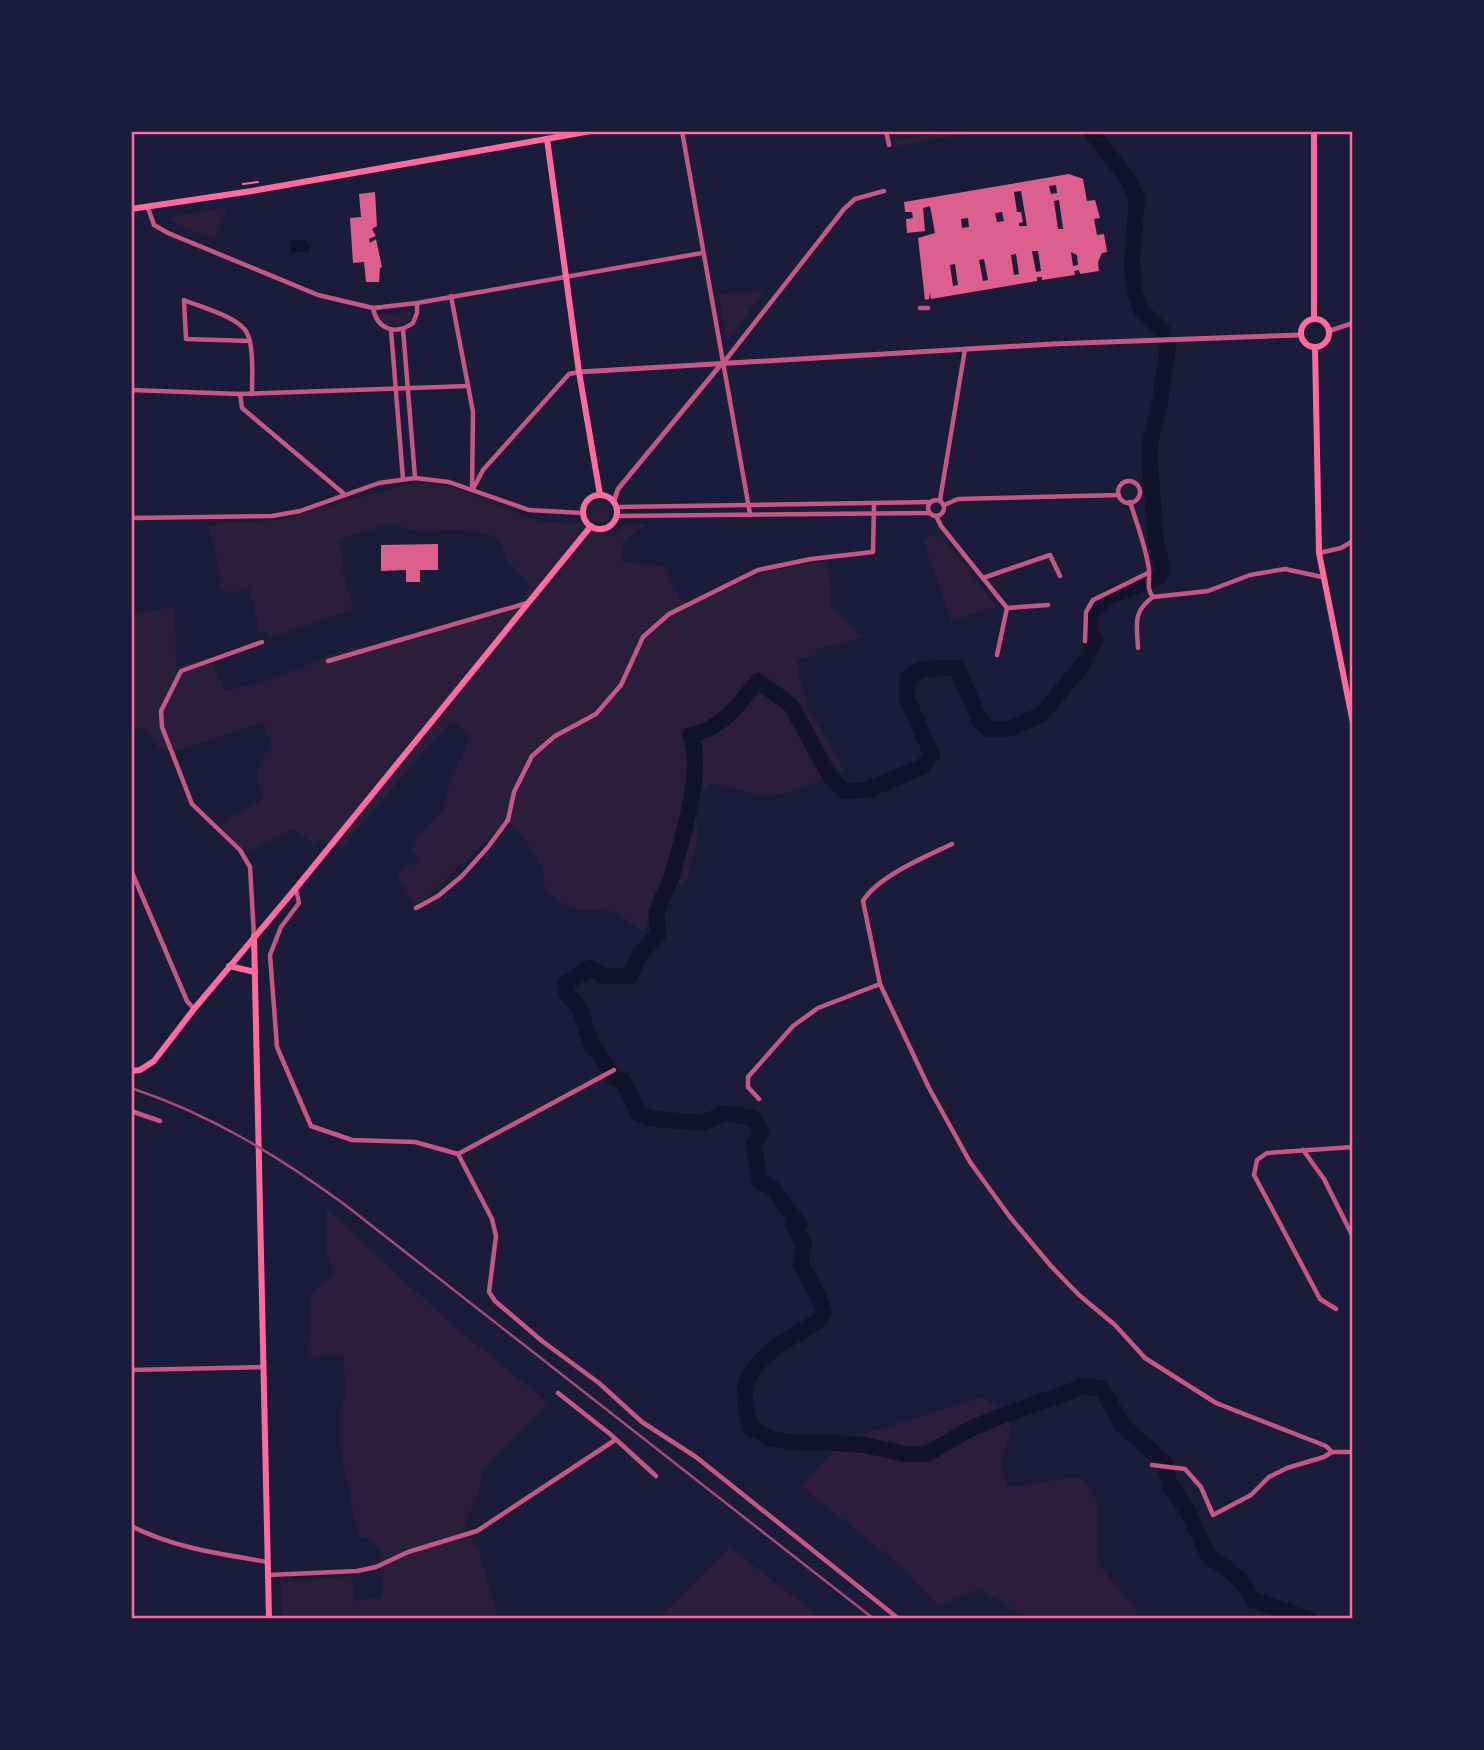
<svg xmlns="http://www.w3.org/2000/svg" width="1484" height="1750" font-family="Montserrat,sans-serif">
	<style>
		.green { fill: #2a1e3b }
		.water { fill: #12122b }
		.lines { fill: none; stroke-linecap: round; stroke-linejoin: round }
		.river { stroke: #12122b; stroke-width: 16 }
		.building { fill: #dd5f8e; fill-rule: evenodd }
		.path { stroke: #ff6b9d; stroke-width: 2 }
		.minor { stroke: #c65784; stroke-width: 4.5 }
		.tertiary { stroke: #c65784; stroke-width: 5 }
		.secondary { stroke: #ff6b9d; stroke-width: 6 }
		.rail { stroke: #a44b75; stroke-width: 2.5 }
		.neatline { fill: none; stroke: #ff6b9d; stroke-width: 2.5 }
	</style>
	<rect width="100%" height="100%" fill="#1b1b3a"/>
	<g class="green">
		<path d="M 934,131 L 984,131 L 896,146 L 895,140 L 934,134 Z"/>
		<path d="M 229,207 L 214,241 L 169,220 L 172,216 Z"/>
		<path d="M 766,290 L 729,337 L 726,337 L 718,294 Z"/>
		<path d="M 410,312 L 412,315 C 403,329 389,328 379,317 L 381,314 Z"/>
		<path d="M 427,483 L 450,486 L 538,521 L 598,525 L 615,537 L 625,524 L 649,524 L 622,542 L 621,562 L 665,566 L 681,600 L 689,604 L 769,571 L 828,560 L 831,606 L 864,638 L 815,650 L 816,655 L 798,660 C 794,676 807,692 808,708 L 844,770 C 825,778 786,797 766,796 C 745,796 729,782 708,784 L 695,805 L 698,837 L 688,879 L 656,900 L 644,932 L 615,912 L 571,909 L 544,889 C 549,865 523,837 508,820 L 416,908 L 396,873 L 420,860 L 410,845 L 443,810 L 449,785 L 466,747 L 469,733 L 459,725 L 451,723 L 433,740 L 342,848 L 317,840 L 314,844 L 293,829 L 242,854 L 220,824 L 262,800 C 258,775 252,767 271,747 L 264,722 L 174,752 L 158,747 L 146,727 L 131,731 L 131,613 L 175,607 L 176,667 L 210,657 L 225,691 L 267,681 L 332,654 L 418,632 L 449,626 L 512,608 L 525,597 L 529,584 L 507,560 L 499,540 L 493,536 L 462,530 L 420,532 L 391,524 L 340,539 L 343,571 L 353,610 L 273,637 L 264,631 L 260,634 L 249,588 L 226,594 L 225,589 L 220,590 L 219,566 L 208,526 L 216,525 L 216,523 L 276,520 L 405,485 Z"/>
		<circle cx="600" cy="512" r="10"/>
		<path d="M 939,532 L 996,606 L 951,622 L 923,540 Z"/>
		<path d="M 327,1209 L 451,1324 L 549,1403 L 483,1470 L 478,1494 L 464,1527 L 479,1550 L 498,1619 L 281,1619 L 281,1582 L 351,1576 L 356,1601 L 382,1597 L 380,1550 L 371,1540 L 358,1536 L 341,1453 L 339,1412 L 346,1393 L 343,1355 L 308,1358 L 311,1293 L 334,1275 L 327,1255 Z"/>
		<path d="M 982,1397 L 1007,1412 L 1012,1429 L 1000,1464 L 1008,1487 L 1076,1477 L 1089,1484 L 1098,1505 L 1099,1565 L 1134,1608 L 1139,1619 L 1020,1619 L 1015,1610 L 978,1589 L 938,1606 L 899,1564 L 801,1486 L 849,1435 L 869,1432 Z"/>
		<path d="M 730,1547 L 822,1619 L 657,1619 Z"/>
	</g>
	<path class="water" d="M 305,239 L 309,244 L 310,251 L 291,253 L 291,241 Z"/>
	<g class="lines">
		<g class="river">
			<path d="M 1091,131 L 1128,179 L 1137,199 L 1132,261 L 1134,289 L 1141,310 L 1163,331"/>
			<path d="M 1091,649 L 1095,640 L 1090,630 L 1091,614 L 1108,597 L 1159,577 L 1163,570 L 1156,542 L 1150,466 L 1150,443 L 1160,401 L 1168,346"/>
			<path d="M 1084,663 L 1041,715 L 1008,729 L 989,729 L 980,721 L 957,668 L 922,669 L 908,678 L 907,699 L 932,755 L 922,767 L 867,790 L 844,791 L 831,778 L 791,705 L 758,681 C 736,707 725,727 690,735 C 705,767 682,838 673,873 C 669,886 660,899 657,913 C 656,920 658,928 658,935 L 639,955 L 630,976 L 603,976 L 590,968 L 565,984 L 567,994 L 579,1007 L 592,1047 L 596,1048 L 613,1077 L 623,1081 L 639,1114 L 655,1119 L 703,1123 L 725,1113 L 753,1118 L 761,1132 L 754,1144 L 759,1180 L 772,1188 L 800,1225 L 793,1224 L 804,1245 L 800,1264 L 818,1295 L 824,1313 L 820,1320 C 793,1337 753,1354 745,1389 C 743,1399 748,1416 750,1427 L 773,1439 L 794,1443 L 836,1443 L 864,1445 L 906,1454 L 927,1454 L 972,1428 L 1004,1415 L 1085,1386 L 1102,1389 L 1123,1426 L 1164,1462 L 1170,1485 L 1187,1510 L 1210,1558 L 1228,1569 L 1245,1585 L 1253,1600 L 1309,1619"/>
		</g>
	</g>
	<g class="building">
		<path d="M 1069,174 L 1083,179 L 1087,201 L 1095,200 L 1100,218 L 1094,219 L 1097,235 L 1104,234 L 1107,252 L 1102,253 L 1098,262 L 1099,271 L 1080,274 L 1079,270 L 1074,271 L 1075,275 L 1042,280 L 1042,277 L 1037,277 L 1037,281 L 931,299 L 930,293 L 929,299 L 925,300 L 918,238 L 935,233 L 930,206 L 923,208 L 925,231 L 907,233 L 906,219 L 913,218 L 912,212 L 905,212 L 904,202 ZM 1056,185 L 1057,193 L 1051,194 L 1049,186 ZM 1021,191 L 1027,226 L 1019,226 L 1019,223 L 1023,222 L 1021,212 L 1017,212 L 1014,192 ZM 1059,200 L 1063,229 L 1058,229 L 1054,201 ZM 1002,212 L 1004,221 L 997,222 L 995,213 ZM 968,218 L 969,227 L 962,228 L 961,219 ZM 1032,251 L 1038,251 L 1041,271 L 1036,272 ZM 1071,252 L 1077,255 L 1078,265 L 1073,266 ZM 1016,254 L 1019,274 L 1014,275 L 1011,255 ZM 984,259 L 988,280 L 983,281 L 979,260 ZM 955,264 L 958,285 L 953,286 L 950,265 Z"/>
		<path d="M 375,192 L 377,226 L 372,229 L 376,236 L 369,239 L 370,243 L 376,239 L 382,267 L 380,268 L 379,282 L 366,282 L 364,262 L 353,263 L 350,218 L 361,217 L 359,194 Z"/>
		<path d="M 438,544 L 438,570 L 420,570 L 420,582 L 406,582 L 406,570 L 381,571 L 381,545 Z"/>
	</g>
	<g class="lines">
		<path class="path" d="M 243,184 L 258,182"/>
		<g class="minor">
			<path d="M 682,131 L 750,514"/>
			<path d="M 886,131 L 889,145"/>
			<path d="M 148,208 L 154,225 L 168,233 L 318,295 L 373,308 L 417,303 L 702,253"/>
			<path d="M 451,296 L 473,412 L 472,490"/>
			<path d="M 373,308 C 377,329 395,336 413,323 L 417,313 L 417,303"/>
			<path d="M 920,308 L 928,308"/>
			<path d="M 403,329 L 415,478"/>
			<path d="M 391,330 L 403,479"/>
			<path d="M 250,341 L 186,339 L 184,300 C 200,307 239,317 247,333 C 254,346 252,378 252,394"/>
			<path d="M 724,362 L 844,209 L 855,199 L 884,191"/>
			<path d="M 131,390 L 240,394 L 468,386"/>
			<path d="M 240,394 L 242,408 L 343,493"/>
			<circle cx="1129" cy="492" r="11"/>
			<path d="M 473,489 L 483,470 L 569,374 L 579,372"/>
			<circle cx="936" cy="508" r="8"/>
			<path d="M 940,500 L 965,349"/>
			<path d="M 1130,502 C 1137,524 1146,547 1149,570 C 1150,580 1146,589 1153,597 L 1208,591 L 1250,575 L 1285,569 L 1322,577"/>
			<path d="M 944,505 L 958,499 L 1119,495"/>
			<path d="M 617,507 L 931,502"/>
			<path d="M 617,516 L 930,513"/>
			<path d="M 936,516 L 941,526 L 1007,608 L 1048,605"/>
			<path d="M 131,518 L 272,516 L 300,511 L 379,483 L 415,478 L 449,482 L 529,510 L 583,513"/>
			<path d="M 1319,553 L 1341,548 L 1353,541"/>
			<path d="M 983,578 L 1050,555 L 1060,576"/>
			<path d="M 1085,641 L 1086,612 L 1093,600 L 1148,573"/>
			<path d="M 1138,648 C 1137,625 1132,612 1153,597"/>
			<path d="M 997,655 L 1007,608"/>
			<path d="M 328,661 L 527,603"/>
			<path d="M 952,844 C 927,856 878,876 863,901 L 880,984 L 929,1088 L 970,1162 L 1010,1217 L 1051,1266 L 1079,1295 L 1115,1325 L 1145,1358 L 1216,1403 L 1326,1446 L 1332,1452 L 1353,1452"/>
			<path d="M 131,870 L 187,1001 L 194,1009"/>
			<path d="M 296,889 L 299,903 L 281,927 L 270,955 L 277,1047 L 311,1126 L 352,1140 L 415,1142 L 458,1154 L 492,1219 L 496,1236 L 489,1292 L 495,1301 L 542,1341 L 599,1383 L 642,1422 L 696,1457 L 899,1619"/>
			<path d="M 416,908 L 438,896 L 462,876 L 488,847 L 508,820 L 514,792 L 532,756 L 555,736 L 596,714 L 621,685 L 643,637 L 669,614 L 758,570 L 811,559 L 873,552 L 874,504"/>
			<path d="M 254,936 L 250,867 L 240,850 L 192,804 L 162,727 L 161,711 L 181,671 L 262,642"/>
			<path d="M 759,1099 L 748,1087 L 748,1077 L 793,1026 L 818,1008 L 880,984"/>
			<path d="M 131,1111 L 160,1121"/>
			<path d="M 1303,1150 L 1324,1179 L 1353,1237"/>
			<path d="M 458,1154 L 614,1070"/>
			<path d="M 1336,1309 L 1320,1299 L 1254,1175 L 1257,1160 L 1267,1153 L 1353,1147"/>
			<path d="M 131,1370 L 264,1367"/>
			<path d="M 558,1393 L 610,1434 L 656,1476"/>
			<path d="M 1152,1465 L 1185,1469 L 1201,1487 L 1213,1515 L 1251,1495 L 1269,1477 L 1287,1468 L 1324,1457 L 1332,1452"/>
			<path d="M 131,1526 C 174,1548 221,1554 268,1562"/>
			<path d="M 268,1575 L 357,1571 L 376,1567 L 408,1552 L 477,1531 L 615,1440"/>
		</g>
		<g class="tertiary">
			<path d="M 1329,331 L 1353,323"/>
			<path d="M 579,372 L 1052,344 L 1301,335"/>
			<path d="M 614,501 L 618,489 L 723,362"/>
		</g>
		<g class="secondary">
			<path d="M 547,139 L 579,372 L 600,495"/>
			<path d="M 131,209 L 252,191 L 591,131"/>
			<circle cx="1315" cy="333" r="14"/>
			<path d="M 1314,319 L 1314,131"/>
			<path d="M 1315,347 L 1319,553 L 1353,723"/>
			<circle cx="600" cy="512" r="17"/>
			<path d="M 254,936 L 269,1619"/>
			<path d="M 229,966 L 255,972"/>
			<path d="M 131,1071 L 140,1070 L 154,1061 L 194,1009 L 296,888 L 591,526"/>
		</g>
		<path class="rail" d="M 131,1088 C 210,1114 278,1156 344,1204 L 874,1619"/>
	</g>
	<rect width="1484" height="1750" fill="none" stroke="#1b1b3a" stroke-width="266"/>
	<rect x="133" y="133" width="1218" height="1484" class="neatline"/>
</svg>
